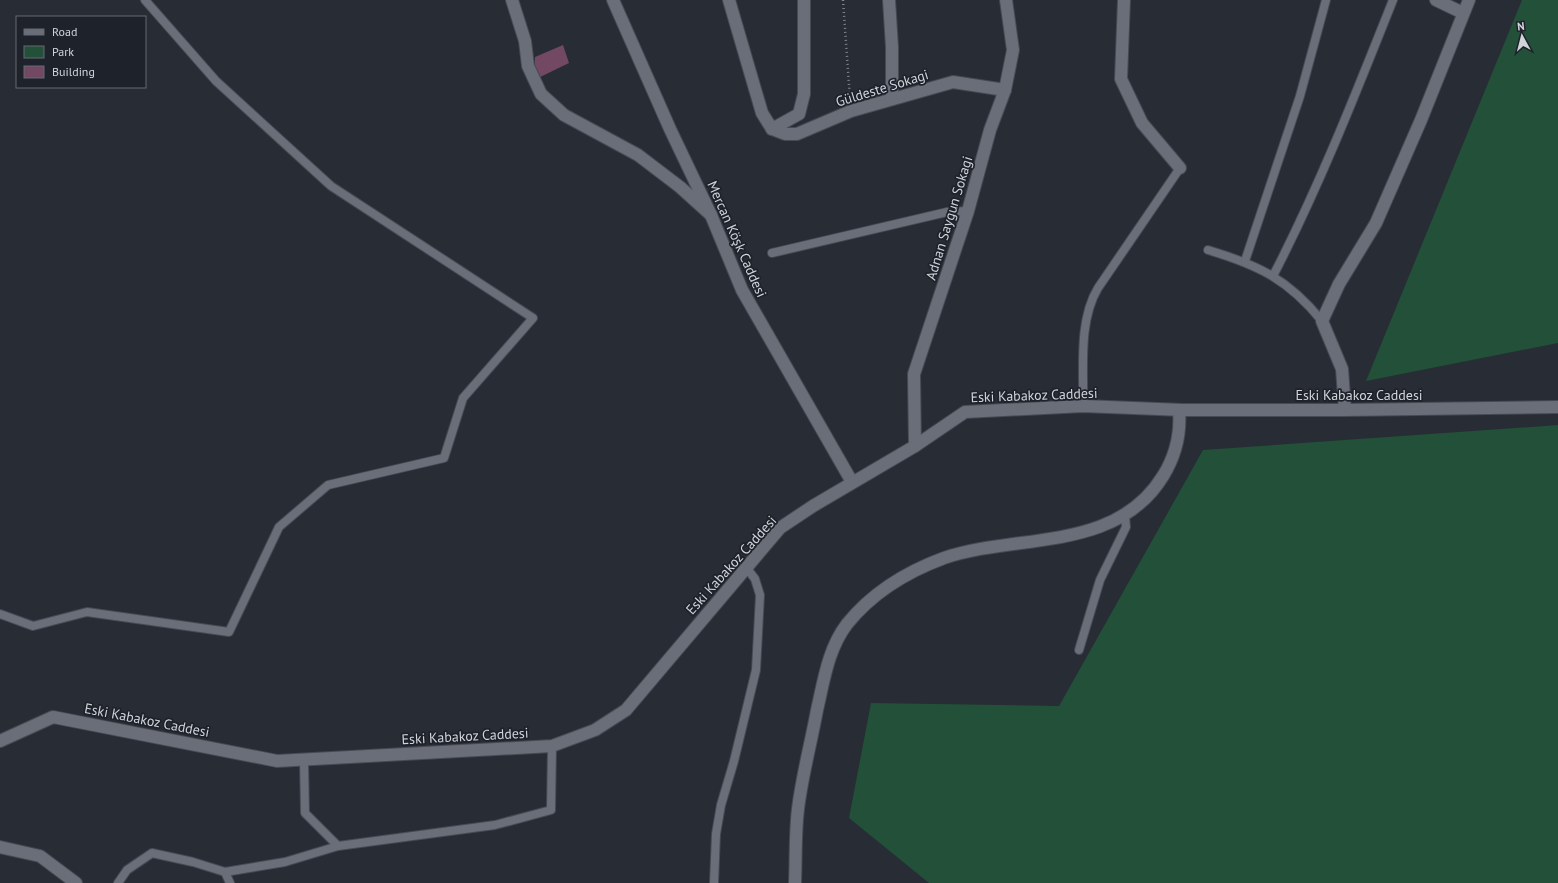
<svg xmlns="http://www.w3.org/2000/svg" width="1558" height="883" font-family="'PT Sans',sans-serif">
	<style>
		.green { fill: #225038 }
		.building { fill: #724862 }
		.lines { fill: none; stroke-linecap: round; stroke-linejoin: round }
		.lane-casing { stroke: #474a52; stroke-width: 10 }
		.street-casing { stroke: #474a52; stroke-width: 14 }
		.secondary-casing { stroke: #474a52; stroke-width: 14 }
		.path { stroke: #80838b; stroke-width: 2.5; stroke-dasharray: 1 3; stroke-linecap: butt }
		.lane { stroke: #696e79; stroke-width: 8 }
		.street { stroke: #696e79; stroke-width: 12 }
		.secondary { stroke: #696e79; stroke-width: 12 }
		.labels { text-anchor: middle; stroke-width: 3.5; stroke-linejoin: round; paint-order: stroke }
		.street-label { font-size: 14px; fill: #d1d4da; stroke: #1e222b }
	</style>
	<rect width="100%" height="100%" fill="#282c35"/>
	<g class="green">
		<path d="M 1522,0 L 1558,0 L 1558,343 L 1366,381 Z"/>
		<path d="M 1558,425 L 1558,883 L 929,883 L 849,818 L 871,703 L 1059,706 L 1203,450 Z"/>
	</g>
	<path class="building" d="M 563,45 L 569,63 L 534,80 L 535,57 Z"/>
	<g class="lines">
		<defs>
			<g id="lane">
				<path d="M 1208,250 C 1258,265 1288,279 1322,321"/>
				<path d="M 772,253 L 947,212 L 968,211"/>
				<path d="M 1245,261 L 1300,96 L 1326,0"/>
				<path d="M 1273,276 C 1319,187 1356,93 1393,0"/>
				<path d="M 1083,406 C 1084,369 1078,321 1098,288 L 1180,168"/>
				<path d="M 0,614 L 33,626 L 87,612 L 229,632 L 279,527 L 328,485 L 444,458 L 463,398 L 533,318 L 331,186 L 216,81 L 145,0"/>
				<path d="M 1079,650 L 1100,580 L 1126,527 L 1125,515"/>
				<path d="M 304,760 L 305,813 L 338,846"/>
				<path d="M 225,872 L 230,883"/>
				<path d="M 118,883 L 127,870 L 152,853 L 193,862 L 225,872 L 285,862 L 338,846 L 495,825 L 551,810 L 552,746"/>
				<path d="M 714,883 L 716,834 L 721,805 L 734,761 L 756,670 L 760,595 L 755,579 L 746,567"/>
			</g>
			<g id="street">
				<path d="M 512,0 L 525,41 L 528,66 L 541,94 L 564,115 L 638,155 L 680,187 L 711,215"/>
				<path d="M 729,0 L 762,113 L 772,129"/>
				<path d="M 889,0 L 892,47 L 892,99"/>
				<path d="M 1124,0 L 1121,79 L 1142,123 L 1180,168"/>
				<path d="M 1436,0 L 1463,13"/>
				<path d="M 772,129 L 785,134 L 797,134 L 851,111 L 953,82 L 1005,90"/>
				<path d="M 772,129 L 799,114 L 804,94 L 804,0"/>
				<path d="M 1345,410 L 1342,369 L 1322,321 L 1339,284 L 1376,223 L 1421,120 L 1469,0"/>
				<path d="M 915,446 L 914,374 L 968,211 L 990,130 L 1005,90 L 1013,50 L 1006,0"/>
				<path d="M 795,883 C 796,859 795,834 798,809 C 802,776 811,743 817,710 C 824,680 828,649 847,624 C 872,593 906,572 944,558 C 1017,533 1116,553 1163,476 C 1176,455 1181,434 1179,410"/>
			</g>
			<g id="secondary">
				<path d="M 613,0 L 670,129 L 711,215 L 742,290 L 852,482"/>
				<path d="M 0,741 L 53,717 L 277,761 L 552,746 L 595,730 L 626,710 L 780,528 L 813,506 L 915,446 L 965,412 L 1083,406 L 1183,410 L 1345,410 L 1558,407"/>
				<path d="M 0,847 L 40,856 L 76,883"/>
			</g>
		</defs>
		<use href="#lane" class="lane-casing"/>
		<use href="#street" class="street-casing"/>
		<use href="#secondary" class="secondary-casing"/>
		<path class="path" d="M 843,0 L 850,99"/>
		<use href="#lane" class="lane"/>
		<use href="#street" class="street"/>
		<use href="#secondary" class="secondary"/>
	</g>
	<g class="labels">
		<g class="street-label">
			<text transform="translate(882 88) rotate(-17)" y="5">Güldeste Sokagi</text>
			<text transform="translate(949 218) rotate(-73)" y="5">Adnan Saygun Sokagi</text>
			<text transform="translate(737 239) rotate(66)" y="5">Mercan Köşk Caddesi</text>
			<text transform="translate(1034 395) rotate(-2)" y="5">Eski Kabakoz Caddesi</text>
			<text x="1359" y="400">Eski Kabakoz Caddesi</text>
			<text transform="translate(731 565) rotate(-48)" y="5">Eski Kabakoz Caddesi</text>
			<text transform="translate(147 720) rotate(11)" y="5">Eski Kabakoz Caddesi</text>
			<text transform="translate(465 736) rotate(-3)" y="5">Eski Kabakoz Caddesi</text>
		</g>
	</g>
	<rect x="16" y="16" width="130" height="72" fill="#1e222b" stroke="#666971"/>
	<rect x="24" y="29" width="20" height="6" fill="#696e79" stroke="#666971"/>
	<text x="52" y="36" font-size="12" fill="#d1d4da">Road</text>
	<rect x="24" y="46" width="20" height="12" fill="#225038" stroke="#666971"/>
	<text x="52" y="56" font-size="12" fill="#d1d4da">Park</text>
	<rect x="24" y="66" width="20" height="12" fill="#724862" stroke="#666971"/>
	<text x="52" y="76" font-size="12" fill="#d1d4da">Building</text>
	<g transform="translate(1522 36) rotate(353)" stroke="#1e222b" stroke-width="3" paint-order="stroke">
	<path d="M0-3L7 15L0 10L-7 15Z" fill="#d1d4da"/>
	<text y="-6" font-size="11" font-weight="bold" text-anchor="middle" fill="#d1d4da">N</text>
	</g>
</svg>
